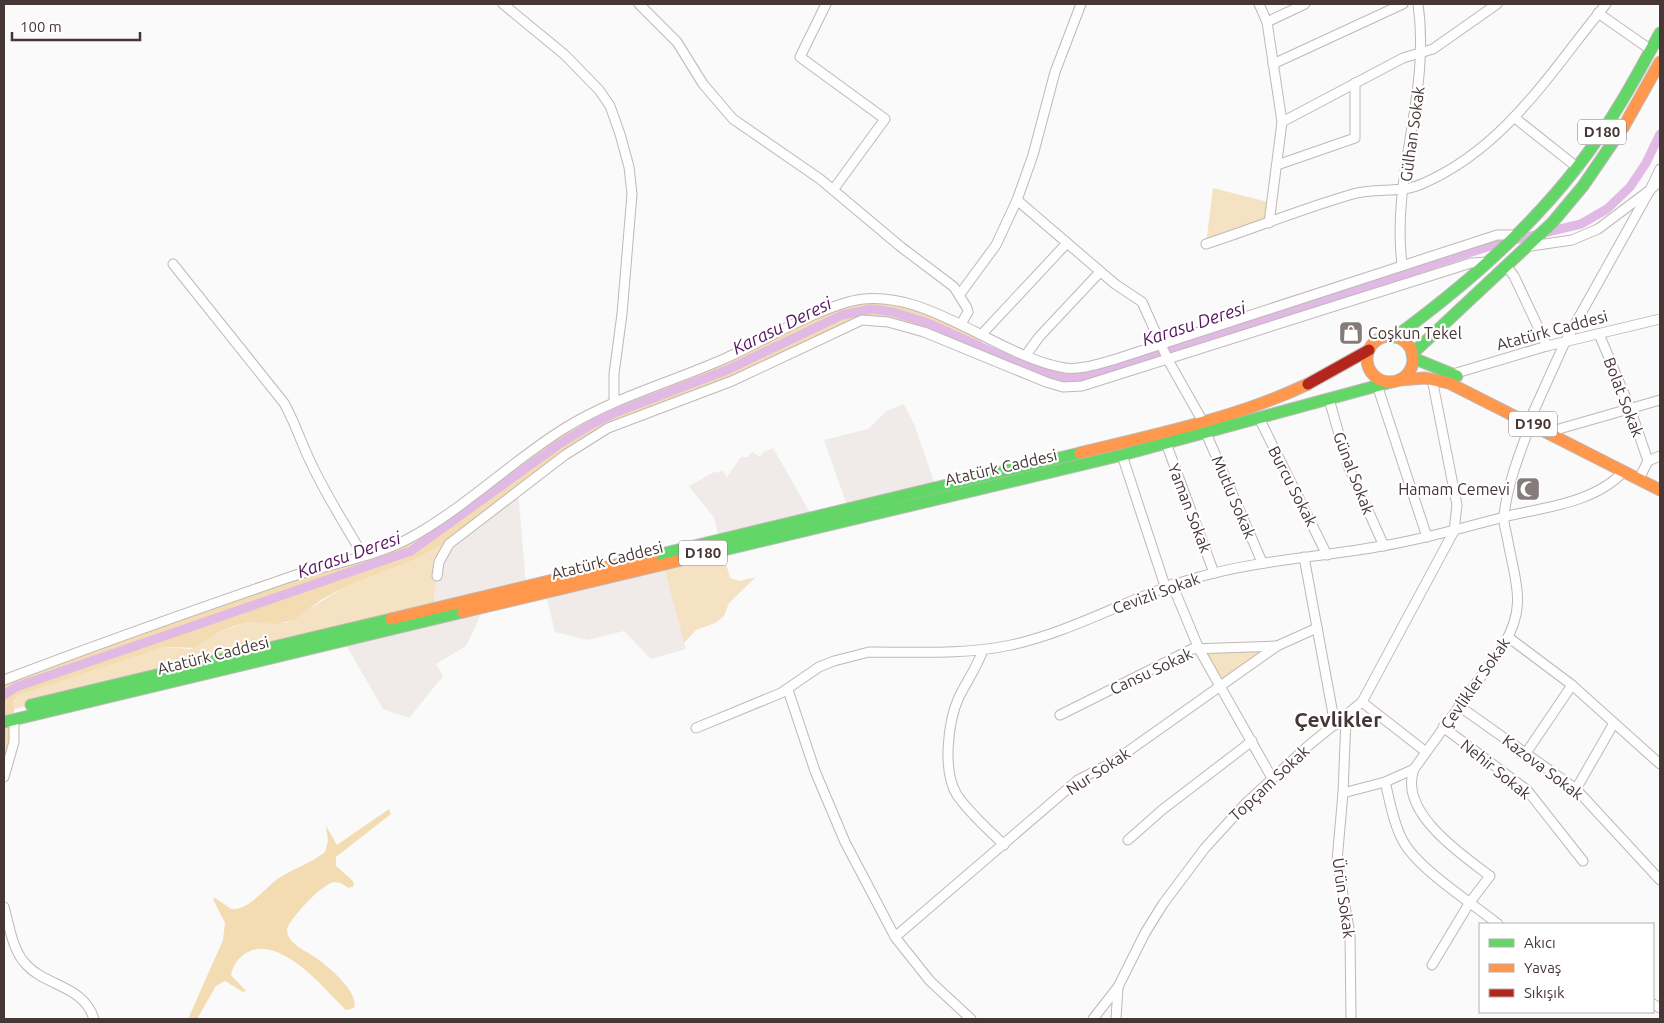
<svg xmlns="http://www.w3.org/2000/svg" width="1664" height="1023" font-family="Ubuntu,sans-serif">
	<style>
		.built { fill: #f0eae9 }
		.green { fill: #f4e2c2 }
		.forest { fill: #f4dcb2 }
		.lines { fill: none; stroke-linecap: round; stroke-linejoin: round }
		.canal { stroke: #e0b9e5; stroke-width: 9 }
		.street-casing { stroke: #bfb8b7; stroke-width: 11 }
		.fast-casing { stroke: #bfb8b7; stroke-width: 13 }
		.slow-casing { stroke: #bfb8b7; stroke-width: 13 }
		.jam-casing { stroke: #bfb8b7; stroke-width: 13 }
		.street { stroke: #fefefe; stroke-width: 9 }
		.fast { stroke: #63d668; stroke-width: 11 }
		.slow { stroke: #ff974d; stroke-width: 11 }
		.jam { stroke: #b3261e; stroke-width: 11 }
		.labels { text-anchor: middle; stroke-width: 4.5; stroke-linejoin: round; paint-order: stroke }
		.shield { fill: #fff; stroke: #7e7272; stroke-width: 1 }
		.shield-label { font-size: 15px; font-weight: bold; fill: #463635 }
		.street-label { font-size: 16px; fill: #463635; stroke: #fff }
		.poi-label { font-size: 16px; fill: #463635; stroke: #fff; text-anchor: start }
		.water-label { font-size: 18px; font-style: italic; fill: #561360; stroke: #fff }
		.district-label { font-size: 21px; font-weight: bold; fill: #463635; stroke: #fff }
	</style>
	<rect width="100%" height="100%" fill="#fafafa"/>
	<g class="built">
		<path d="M 904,404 L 914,424 L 936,487 L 848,508 L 824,440 L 868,429 L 887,411 Z"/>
		<path d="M 773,448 L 812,516 L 719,538 L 714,518 L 689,486 L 716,471 L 718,473 L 722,470 L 727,477 L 741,457 L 748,457 L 752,452 L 760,457 L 764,452 Z"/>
		<path d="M 518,490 L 526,585 L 436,606 L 434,597 L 439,562 L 443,551 Z"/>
		<path d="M 663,563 L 686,649 L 651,659 L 624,631 L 587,640 L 555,632 L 545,591 Z"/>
		<path d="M 485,606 L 466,646 L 436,664 L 443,676 L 409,718 L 383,709 L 343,640 Z"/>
	</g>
	<g class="green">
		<path d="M 1213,188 L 1272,203 L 1269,223 L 1206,244 Z"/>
		<path d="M 454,539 L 439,562 L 434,597 L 436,606 L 14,709 L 15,698 L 21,693 L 165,647 L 190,649 L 198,646 L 221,631 L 249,622 L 286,623 L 345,587 L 414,560 Z"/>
		<path d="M 722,549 L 730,578 L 740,581 L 756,577 L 729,603 L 724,616 L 715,623 L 696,630 L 684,643 L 663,563 Z"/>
		<path d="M 1277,646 L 1222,685 L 1199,649 Z"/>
	</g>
	<g class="forest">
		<path d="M 895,300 L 986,336 L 977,355 L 924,332 L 871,320 L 732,381 L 597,434 L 454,539 L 414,560 L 345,587 L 321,600 L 294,620 L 277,624 L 249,622 L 234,626 L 221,631 L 195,648 L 165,647 L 18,695 L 14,700 L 14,742 L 4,777 L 4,680 L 402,542 L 564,428 L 839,305 Z"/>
		<path d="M 389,809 L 391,814 L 336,857 L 336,866 L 353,881 L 354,886 L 349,888 C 344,885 340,882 334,882 C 322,884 291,917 287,929 C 287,945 308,951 319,960 C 330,968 360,994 354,1008 L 346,1010 C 325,990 280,933 246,953 C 238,958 233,965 231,975 L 246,991 L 243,992 L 225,981 L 216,986 L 197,1019 L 188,1019 L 223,940 L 225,923 L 213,899 L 215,898 L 231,909 C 247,911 264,890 276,880 C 291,869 310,864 325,852 L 328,841 L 326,826 L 337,845 Z"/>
	</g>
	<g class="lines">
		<path class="canal" d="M 4,695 L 16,687 L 411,551 L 558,445 L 592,424 L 617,412 L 727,370 L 842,315 L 872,309 L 893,312 L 928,323 L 1019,364 L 1065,378 L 1082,377 L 1116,368 L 1493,245 L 1581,224 L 1607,209 L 1630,187 L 1646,163 L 1660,134"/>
		<defs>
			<g id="street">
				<path d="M 503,4 L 565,55 L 599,90 L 610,106 L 620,134 L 629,167 L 632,194 L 622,314 L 614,374 L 614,402"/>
				<path d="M 639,4 L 677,42 L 703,84 L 733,119 L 820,179 L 901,247 L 954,287 L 967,308 L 968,312 L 961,324"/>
				<path d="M 826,4 L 800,57 L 885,119 L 833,190"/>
				<path d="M 1259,4 L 1267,22 L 1282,122 L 1269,223"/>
				<path d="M 1598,13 L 1651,50"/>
				<path d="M 1267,22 L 1305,4"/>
				<path d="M 1273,64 L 1403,4"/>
				<path d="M 1515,118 L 1578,168"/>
				<path d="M 1282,122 L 1403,58 L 1433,49 L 1497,4"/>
				<path d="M 1277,165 L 1355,138 L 1355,83"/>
				<path d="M 1017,200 L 1115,284 L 1142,302 L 1168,360 L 1203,422"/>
				<path d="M 1206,244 C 1255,228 1304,208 1353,194 C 1377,187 1402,194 1424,183 C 1506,147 1552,70 1606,4"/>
				<path d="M 1531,246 L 1572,240 L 1598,229 L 1650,190 L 1660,169"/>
				<path d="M 173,264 L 284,403 C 295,422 301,443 311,463 C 326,495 345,525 363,555"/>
				<path d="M 1402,264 C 1391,176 1431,94 1418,4"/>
				<path d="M 1507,267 L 1514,276 L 1547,346"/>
				<path d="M 960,294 L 996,245 L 1017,200 L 1033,155 L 1055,72 L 1081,4"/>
				<path d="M 982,334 L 1067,243"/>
				<path d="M 1599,334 L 1630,408 L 1648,461"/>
				<path d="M 1026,355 L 1039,337 L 1100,272"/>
				<path d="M 1453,374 L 1547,346 L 1660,319"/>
				<path d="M 1377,385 L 1427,537"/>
				<path d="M 1329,399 L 1348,466 L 1384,546"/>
				<path d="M 1532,415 L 1565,342 L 1650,190 L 1660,181"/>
				<path d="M 1259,418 L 1327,555"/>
				<path d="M 1559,429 L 1660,400"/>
				<path d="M 1206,433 L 1262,562"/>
				<path d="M 1166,443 L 1214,573"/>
				<path d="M 1122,455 L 1165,586"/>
				<path d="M 1639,479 L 1648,461 L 1660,456"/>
				<path d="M 1304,557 L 1335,725"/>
				<path d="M 437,576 L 439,562 L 449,544 L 565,455 L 608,428 L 732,381 L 862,320 L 888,322 L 924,332 L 1046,382 L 1063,387 L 1082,386 L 1471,263 L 1488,262"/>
				<path d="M 1172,584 L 1199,649 L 1272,778"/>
				<path d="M 1508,637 L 1572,685 L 1660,764"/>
				<path d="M 983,650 C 977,667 967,681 959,697 C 948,721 942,771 957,795 C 969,813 988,829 1004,845"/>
				<path d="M 4,680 C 98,644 194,610 290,577 C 325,565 373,557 406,540 C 463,510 510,462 565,428 C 615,397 672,382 726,358 C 765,340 807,314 848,302 C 920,281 996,357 1065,368 C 1081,370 1098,364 1113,360 L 1497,235 L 1518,235"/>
				<path d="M 788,690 L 815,771 L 845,842 L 895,937 L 930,981 L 971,1019"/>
				<path d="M 1362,702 L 1426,752"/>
				<path d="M 1459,706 L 1576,789 L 1660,880"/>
				<path d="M 1060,715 L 1192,649 L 1276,646"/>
				<path d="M 1346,718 L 1343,793 L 1337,861 L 1350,934 L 1351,1019"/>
				<path d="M 1443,727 L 1527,790 L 1583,861"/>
				<path d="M 696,728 L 781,693 L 819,667 L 834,661 L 869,652 C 916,652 965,655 1011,645 C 1076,631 1135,594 1199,577 C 1259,560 1321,557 1382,546 C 1426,539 1468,526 1512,515 C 1549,507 1597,501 1624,471"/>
				<path d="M 1526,753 L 1572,685"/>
				<path d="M 1414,769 C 1398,812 1462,855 1490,876 L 1470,902 L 1432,965"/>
				<path d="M 4,777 L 14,742 L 14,719"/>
				<path d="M 1385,782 C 1390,801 1393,823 1403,841 C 1418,869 1472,903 1498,924"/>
				<path d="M 1576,789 L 1614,723"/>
				<path d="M 1343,793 L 1385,782 L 1414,769 L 1503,646 C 1527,607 1516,584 1508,542 C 1507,534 1503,524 1504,516 C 1507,485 1520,452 1531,423"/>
				<path d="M 1128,840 L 1162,810 L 1252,741"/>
				<path d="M 4,907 C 9,924 12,948 24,962 C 44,987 83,984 94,1019"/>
				<path d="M 895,937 L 1078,780 L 1113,762 L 1277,646 L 1317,628"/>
				<path d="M 1653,1004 L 1660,1008"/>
				<path d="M 1093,1019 L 1118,987"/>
				<path d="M 1116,1019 L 1118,987 L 1145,933 L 1163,904 L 1205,848 L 1246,803 L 1308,746 L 1362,702 L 1454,531 L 1457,505 L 1432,379"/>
			</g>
			<g id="fast">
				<path d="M 1395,337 C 1463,287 1526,233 1578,166 C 1610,125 1635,79 1660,33"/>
				<path d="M 1412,354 L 1552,223 L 1583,186 L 1624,126"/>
				<path d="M 1413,358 L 1457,376"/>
				<path d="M 653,556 L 1080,453"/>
				<path d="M 694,557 L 1122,455 L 1391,382"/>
				<path d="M 31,705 L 391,619"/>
				<path d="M 4,722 L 463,612"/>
			</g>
			<g id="slow">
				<path d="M 1624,126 L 1660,62"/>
				<circle cx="1390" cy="359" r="23"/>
				<path d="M 1399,380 L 1425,378 L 1449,383 L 1660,490"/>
				<path d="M 1080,453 C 1157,434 1236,418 1308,384"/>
				<path d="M 463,612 L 694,557"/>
				<path d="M 391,619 L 653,556"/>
			</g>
			<path id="jam" d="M 1308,384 L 1369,350"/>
		</defs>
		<use href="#street" class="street-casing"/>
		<use href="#fast" class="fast-casing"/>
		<use href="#slow" class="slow-casing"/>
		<use href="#jam" class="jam-casing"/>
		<use href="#street" class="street"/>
		<use href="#fast" class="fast"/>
		<use href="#slow" class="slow"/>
		<use href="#jam" class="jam"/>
	</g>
	<defs>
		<symbol id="shop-square" viewBox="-11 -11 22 22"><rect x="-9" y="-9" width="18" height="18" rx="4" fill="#857b7a" stroke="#fff"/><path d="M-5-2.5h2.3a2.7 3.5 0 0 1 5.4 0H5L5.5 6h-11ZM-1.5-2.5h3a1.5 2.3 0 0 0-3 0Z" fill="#fff"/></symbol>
		<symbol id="mosque-square" viewBox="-11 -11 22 22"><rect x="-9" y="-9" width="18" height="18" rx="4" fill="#857b7a" stroke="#fff"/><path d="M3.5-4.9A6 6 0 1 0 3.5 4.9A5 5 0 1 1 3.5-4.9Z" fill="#fff"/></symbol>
	</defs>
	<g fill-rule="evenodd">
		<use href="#shop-square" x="1337" y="319" width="28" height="28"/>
		<use href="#mosque-square" x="1514" y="475" width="28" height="28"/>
	</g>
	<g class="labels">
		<g class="shield">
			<rect x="1578" y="119.5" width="48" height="25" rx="4"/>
			<rect x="1509" y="411.5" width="48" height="25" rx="4"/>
			<rect x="679" y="540.5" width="48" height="25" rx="4"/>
		</g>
		<g class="shield-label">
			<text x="1602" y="137">D180</text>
			<text x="1533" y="429">D190</text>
			<text x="703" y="558">D180</text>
		</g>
		<g class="street-label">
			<text transform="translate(1412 134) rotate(-82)" y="6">Gülhan Sokak</text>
			<text transform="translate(1552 330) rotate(-15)" y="6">Atatürk Caddesi</text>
			<text transform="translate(1624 397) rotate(69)" y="6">Bolat Sokak</text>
			<text transform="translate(1001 467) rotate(-13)" y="6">Atatürk Caddesi</text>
			<text transform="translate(1354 473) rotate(69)" y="6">Günal Sokak</text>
			<text transform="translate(1293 486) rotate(63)" y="6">Burcu Sokak</text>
			<text transform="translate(1234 497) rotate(67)" y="6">Mutlu Sokak</text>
			<text transform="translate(1190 508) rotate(69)" y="6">Yaman Sokak</text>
			<text transform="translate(607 560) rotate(-14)" y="6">Atatürk Caddesi</text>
			<text transform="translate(1156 593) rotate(-20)" y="6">Cevizli Sokak</text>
			<text transform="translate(213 655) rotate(-14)" y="6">Atatürk Caddesi</text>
			<text transform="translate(1151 671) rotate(-25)" y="6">Cansu Sokak</text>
			<text transform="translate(1475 683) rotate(-55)" y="6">Çevlikler Sokak</text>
			<text transform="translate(1543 767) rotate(37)" y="6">Kazova Sokak</text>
			<text transform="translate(1496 769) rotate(39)" y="6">Nehir Sokak</text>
			<text transform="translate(1098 771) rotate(-33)" y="6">Nur Sokak</text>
			<text transform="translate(1269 783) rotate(-43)" y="6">Topçam Sokak</text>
			<text transform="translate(1344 898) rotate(82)" y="6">Ürün Sokak</text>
		</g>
		<g class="poi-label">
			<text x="1368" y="339">Coşkun Tekel</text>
			<text x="1510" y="495" text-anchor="end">Hamam Cemevi</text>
		</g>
		<g class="water-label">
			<text transform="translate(1194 324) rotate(-18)" y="6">Karasu Deresi</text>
			<text transform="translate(782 326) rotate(-26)" y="6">Karasu Deresi</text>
			<text transform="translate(349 555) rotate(-19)" y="6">Karasu Deresi</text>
		</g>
		<g class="district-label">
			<text x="1338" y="727">Çevlikler</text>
		</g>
	</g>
	<rect width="1664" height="1023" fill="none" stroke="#463635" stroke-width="10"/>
	<rect x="1479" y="923" width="175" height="90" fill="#ffffff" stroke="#b5afae"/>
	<rect x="1489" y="939" width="25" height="8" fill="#63d668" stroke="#b5afae"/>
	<text x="1524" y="948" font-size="15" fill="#463635">Akıcı</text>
	<rect x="1489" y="964" width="25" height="8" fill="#ff974d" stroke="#b5afae"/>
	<text x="1524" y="973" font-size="15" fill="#463635">Yavaş</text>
	<rect x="1489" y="989" width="25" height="8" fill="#b3261e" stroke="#b5afae"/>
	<text x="1524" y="998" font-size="15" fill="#463635">Sıkışık</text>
	<path d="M12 32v8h128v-8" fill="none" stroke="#463635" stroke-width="2.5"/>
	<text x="20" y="32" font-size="15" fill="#463635" stroke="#ffffff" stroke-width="4" paint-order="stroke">100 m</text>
</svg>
